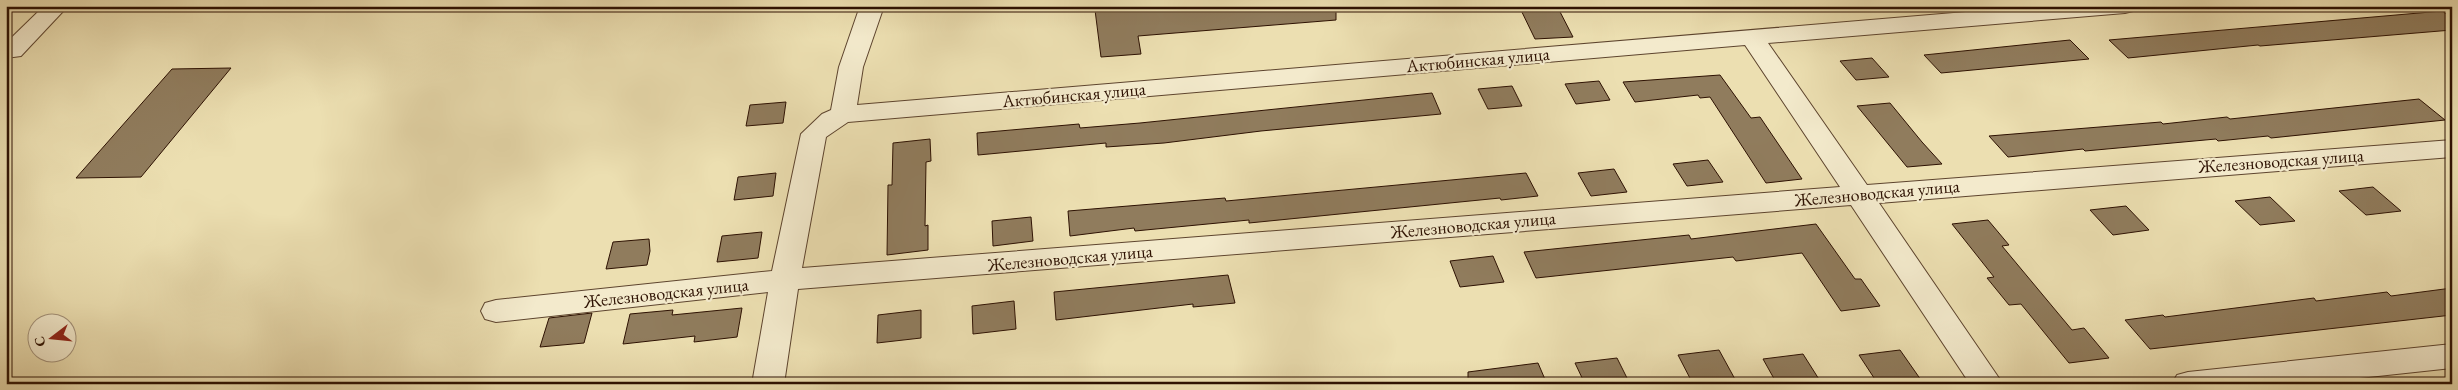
<svg xmlns="http://www.w3.org/2000/svg" width="2458" height="390" font-family="'EB Garamond',serif">
	<style>
		.building { fill: #907c5d; stroke: #2d1102 }
		.lines { fill: none; stroke-linecap: round; stroke-linejoin: round }
		.minor-casing { stroke: #5d442e; stroke-width: 2 }
		.minor { fill: #f3eacc; fill-rule: evenodd }
		.labels { text-anchor: middle; stroke-width: 4.5; stroke-linejoin: round; paint-order: stroke }
		.street-label { font-size: 18px; fill: #2d1102; stroke: #f3eacc }
	</style>
	<rect width="100%" height="100%" fill="#ecdfb1"/>
	<filter id="stains"><feTurbulence type="fractalNoise" baseFrequency=".004" numOctaves="4"/><feColorMatrix values="0 0 0 0 .2 0 0 0 0 .09 0 0 0 0 .02 0 0 0 .5 -.17"/></filter>
	<radialGradient id="worn" r=".72"><stop offset=".6" stop-color="#630" stop-opacity="0"/><stop offset="1" stop-color="#630" stop-opacity=".3"/></radialGradient>
	<g class="building">
		<path d="M 1145,6 L 1336,6 L 1336,20 L 1138,36 L 1141,54 L 1101,57 L 1095,10 Z"/>
		<path d="M 1519,6 L 1557,6 L 1573,37 L 1535,39 Z"/>
		<path d="M 2442,11 L 2452,18 L 2452,30 L 2260,46 L 2258,45 L 2128,58 L 2109,40 Z"/>
		<path d="M 2070,40 L 2089,59 L 1941,73 L 1924,55 Z"/>
		<path d="M 1872,58 L 1889,77 L 1856,80 L 1840,61 Z"/>
		<path d="M 231,68 L 141,177 L 76,178 L 172,69 Z"/>
		<path d="M 1720,75 L 1751,118 L 1760,117 L 1802,179 L 1766,183 L 1710,97 L 1700,98 L 1698,95 L 1635,102 L 1623,82 Z"/>
		<path d="M 1599,81 L 1610,100 L 1576,104 L 1565,84 Z"/>
		<path d="M 1512,86 L 1522,106 L 1488,109 L 1478,89 Z"/>
		<path d="M 1432,93 L 1441,114 L 1261,131 L 1164,143 L 1106,147 L 1106,143 L 978,155 L 977,133 L 1079,124 L 1080,128 L 1140,123 Z"/>
		<path d="M 2419,99 L 2445,120 L 2271,138 L 2268,136 L 2218,141 L 2216,139 L 2085,151 L 2083,149 L 2008,157 L 1989,136 L 2161,122 L 2163,124 L 2227,117 L 2230,119 Z"/>
		<path d="M 786,102 L 783,123 L 746,126 L 750,105 Z"/>
		<path d="M 1890,103 L 1922,142 L 1942,164 L 1907,167 L 1857,106 Z"/>
		<path d="M 930,139 L 931,161 L 926,162 L 925,226 L 928,225 L 928,250 L 887,255 L 888,185 L 892,185 L 893,143 Z"/>
		<path d="M 1708,160 L 1723,182 L 1687,186 L 1673,164 Z"/>
		<path d="M 1614,169 L 1627,192 L 1591,196 L 1578,173 Z"/>
		<path d="M 776,173 L 773,196 L 734,200 L 738,177 Z"/>
		<path d="M 1526,173 L 1538,196 L 1501,200 L 1500,198 L 1249,223 L 1249,220 L 1135,231 L 1134,228 L 1070,236 L 1068,211 L 1225,198 L 1226,201 Z"/>
		<path d="M 2373,187 L 2401,211 L 2366,215 L 2339,191 Z"/>
		<path d="M 2270,197 L 2295,221 L 2260,225 L 2235,201 Z"/>
		<path d="M 2126,206 L 2149,230 L 2113,235 L 2090,210 Z"/>
		<path d="M 1031,217 L 1033,241 L 993,246 L 992,221 Z"/>
		<path d="M 1988,220 L 2009,245 L 2002,246 L 2072,330 L 2084,328 L 2109,358 L 2069,363 L 2021,304 L 2009,305 L 1987,278 L 1994,277 L 1952,224 Z"/>
		<path d="M 1816,224 L 1855,279 L 1861,279 L 1880,306 L 1841,311 L 1802,253 L 1736,261 L 1733,257 L 1536,278 L 1524,252 L 1689,235 L 1691,239 Z"/>
		<path d="M 762,232 L 758,258 L 717,262 L 722,236 Z"/>
		<path d="M 649,239 L 650,251 L 647,265 L 606,269 L 613,242 Z"/>
		<path d="M 1493,256 L 1504,282 L 1460,287 L 1450,261 Z"/>
		<path d="M 1228,275 L 1235,303 L 1193,307 L 1193,304 L 1056,320 L 1054,292 Z"/>
		<path d="M 2452,288 L 2452,315 L 2150,349 L 2125,320 L 2163,315 L 2165,317 L 2314,298 L 2316,301 L 2387,292 L 2391,296 Z"/>
		<path d="M 1014,301 L 1016,329 L 973,334 L 972,306 Z"/>
		<path d="M 742,308 L 737,337 L 694,342 L 695,336 L 623,344 L 630,314 L 673,310 L 672,315 Z"/>
		<path d="M 921,310 L 921,338 L 877,343 L 878,315 Z"/>
		<path d="M 592,313 L 584,343 L 540,347 L 549,318 Z"/>
		<path d="M 1719,350 L 1736,381 L 1693,384 L 1678,355 Z"/>
		<path d="M 1900,350 L 1921,380 L 1878,384 L 1859,355 Z"/>
		<path d="M 1803,354 L 1822,384 L 1777,384 L 1763,359 Z"/>
		<path d="M 1617,358 L 1630,384 L 1585,384 L 1575,363 Z"/>
		<path d="M 1538,363 L 1547,384 L 1468,384 L 1468,372 Z"/>
	</g>
	<g class="lines">
		<defs>
			<g id="minor">
				<path d="M 44,6 L 68,6 L 21,56 L 6,58 L 6,43 Z"/>
				<path d="M 860,6 L 884,6 L 863,67 L 857,105 L 2038,6 L 2136,6 L 2133,11 L 2125,13 L 1768,43 L 1867,185 L 2452,140 L 2452,157 L 1879,203 L 2003,384 L 1970,384 L 1851,205 L 798,289 L 784,384 L 752,384 L 768,292 L 496,322 L 485,319 L 481,311 L 485,303 L 496,300 L 772,271 L 801,134 L 822,114 L 831,110 L 839,67 ZM 1745,45 L 1840,187 L 802,268 L 826,137 L 848,122 Z"/>
				<path d="M 2452,344 L 2452,368 L 2304,384 L 2172,384 L 2177,375 L 2188,372 Z"/>
			</g>
		</defs>
		<use href="#minor" class="minor-casing"/>
		<use href="#minor" class="minor"/>
	</g>
	<g class="labels">
		<g class="street-label">
			<text transform="translate(1478 60) rotate(-5)" y="6">Актюбинская улица</text>
			<text transform="translate(1074 95) rotate(-5)" y="6">Актюбинская улица</text>
			<text transform="translate(2281 161) rotate(-4)" y="6">Железноводская улица</text>
			<text transform="translate(1877 193) rotate(-5)" y="6">Железноводская улица</text>
			<text transform="translate(1473 225) rotate(-5)" y="6">Железноводская улица</text>
			<text transform="translate(1070 258) rotate(-5)" y="6">Железноводская улица</text>
			<text transform="translate(666 293) rotate(-6)" y="6">Железноводская улица</text>
		</g>
	</g>
	<rect width="2458" height="390" fill="none" stroke="#ecdfb1" stroke-width="25"/>
	<rect x="8" y="8" width="2443" height="375" fill="none" stroke="#2d1102" stroke-width="2.5"/>
	<rect x="12" y="12" width="2433" height="365" fill="none" stroke="#2d1102"/>
	<g transform="translate(52 338) rotate(254)"><circle r="24" fill="#f3eacc" stroke="#a4937b"/>
	<path d="M0-4L9 19L0 12L-9 19Z" fill="#8f2418"/>
	<text y="-8" font-size="14" font-weight="bold" text-anchor="middle" fill="#2d1102">С</text>
	</g>
	<rect width="100%" height="100%" filter="url(#stains)"/>
	<rect width="100%" height="100%" fill="url(#worn)"/>
</svg>
